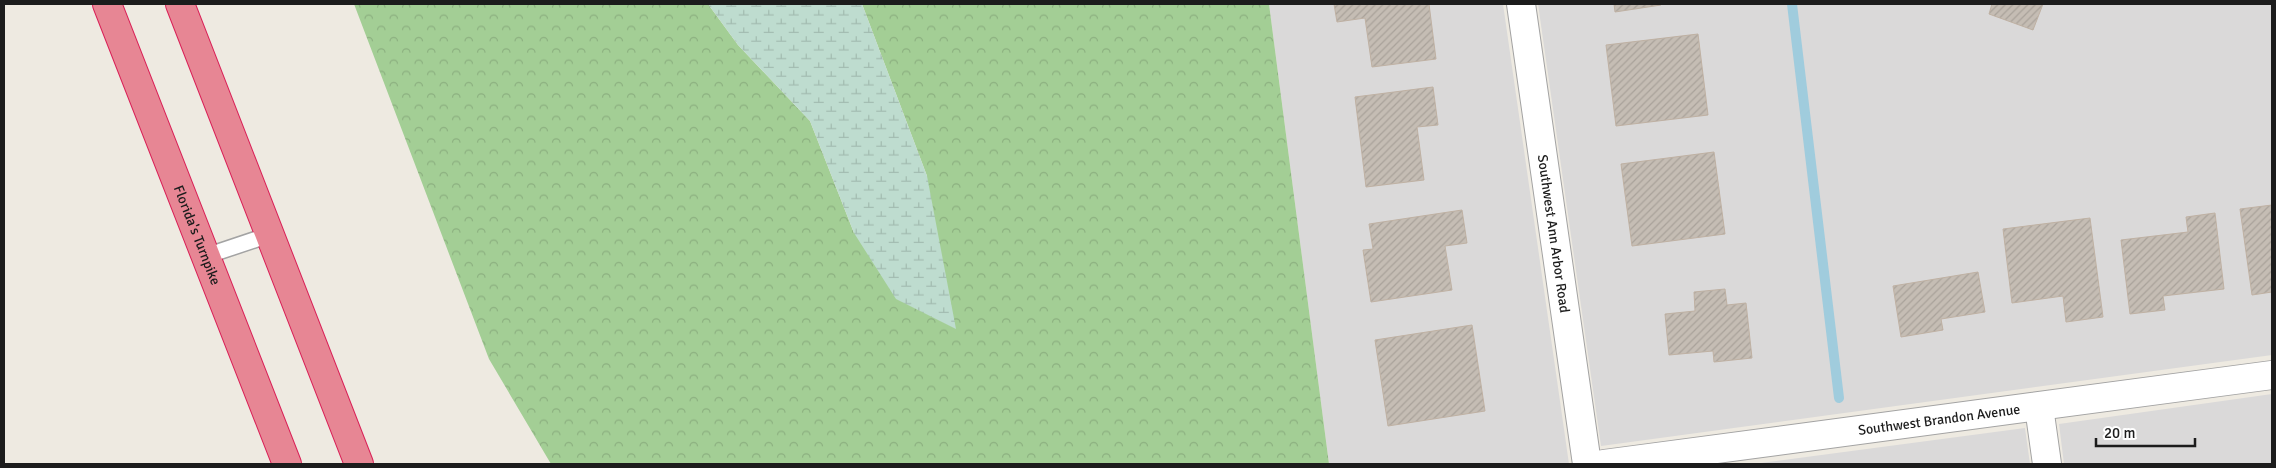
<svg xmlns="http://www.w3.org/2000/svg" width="2276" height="468" font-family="Signika,sans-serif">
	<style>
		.residential { fill: #dad9d9 }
		.forest { fill: url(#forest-crowns) }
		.wetland { fill: url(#wetland-marsh) }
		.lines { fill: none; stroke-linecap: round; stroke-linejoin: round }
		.stream { stroke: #a0ccdd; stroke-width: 10 }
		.building { fill: url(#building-hatch); stroke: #bfb1a3 }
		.lane-casing { stroke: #a3a3a3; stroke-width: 18 }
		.street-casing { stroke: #a3a3a3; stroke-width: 30 }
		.highway-casing { stroke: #d92057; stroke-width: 30 }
		.lane { stroke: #fff; stroke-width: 15 }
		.street { stroke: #fff; stroke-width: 28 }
		.highway { stroke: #e78694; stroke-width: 28 }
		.labels { text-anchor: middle; stroke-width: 5; stroke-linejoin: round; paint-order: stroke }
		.street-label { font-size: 14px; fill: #1c1c1c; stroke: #fff }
	</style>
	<defs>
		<pattern id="forest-crowns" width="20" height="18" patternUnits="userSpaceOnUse" patternTransform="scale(1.25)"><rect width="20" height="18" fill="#a3ce95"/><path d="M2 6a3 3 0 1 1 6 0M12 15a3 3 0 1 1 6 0" fill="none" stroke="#8cb080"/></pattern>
		<pattern id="wetland-marsh" width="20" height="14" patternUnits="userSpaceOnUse" patternTransform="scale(1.25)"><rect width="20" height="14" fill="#bedccf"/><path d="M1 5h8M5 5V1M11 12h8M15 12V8" fill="none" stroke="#a3bcb1"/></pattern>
		<pattern id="building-hatch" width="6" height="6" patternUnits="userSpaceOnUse" patternTransform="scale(1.25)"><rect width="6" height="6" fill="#c5bdb4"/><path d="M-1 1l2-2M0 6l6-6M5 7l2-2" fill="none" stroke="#a9a29a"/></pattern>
	</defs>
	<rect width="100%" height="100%" fill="#eeeae1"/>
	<g class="residential">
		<path d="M 1269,4 L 1503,4 L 1569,464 L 1329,464 Z"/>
		<path d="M 1538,4 L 2272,4 L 2272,355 L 1601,446 Z"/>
		<path d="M 2272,394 L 2272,464 L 2064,464 L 2059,424 Z"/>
		<path d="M 2025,428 L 2030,464 L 1753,464 Z"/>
	</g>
	<path class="forest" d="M 354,4 L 708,4 L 738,45 L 810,121 L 854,233 L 927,176 L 862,4 L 1269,4 L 1329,464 L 551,464 L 489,359 Z"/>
	<path class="wetland" d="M 708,4 L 862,4 L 927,176 L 956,329 L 896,299 L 854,233 L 810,121 L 738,45 Z"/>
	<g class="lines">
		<path class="stream" d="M 1792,4 L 1839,398"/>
	</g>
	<g class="building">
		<path d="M 1334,4 L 1429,4 L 1436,59 L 1372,67 L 1365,18 L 1337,22 Z"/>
		<path d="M 1614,4 L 1661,4 L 1661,5 L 1615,12 Z"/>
		<path d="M 1992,4 L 2043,4 L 2033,30 L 1989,14 Z"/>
		<path d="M 1698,34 L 1708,115 L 1616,126 L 1606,45 Z"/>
		<path d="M 1433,87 L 1438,125 L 1417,127 L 1424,180 L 1366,187 L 1355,97 Z"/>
		<path d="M 1714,152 L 1725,234 L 1632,246 L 1621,164 Z"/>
		<path d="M 2272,205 L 2272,292 L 2252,295 L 2240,209 Z"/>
		<path d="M 1462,210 L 1467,243 L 1445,246 L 1452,290 L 1371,302 L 1363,250 L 1373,249 L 1369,224 Z"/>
		<path d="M 2215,213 L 2224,289 L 2163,296 L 2165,310 L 2130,314 L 2121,240 L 2188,232 L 2186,217 Z"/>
		<path d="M 2090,218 L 2103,317 L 2066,322 L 2063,296 L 2012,303 L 2003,229 Z"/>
		<path d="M 1978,272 L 1985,312 L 1941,319 L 1943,330 L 1901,337 L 1893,286 Z"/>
		<path d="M 1725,289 L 1727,305 L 1746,303 L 1752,358 L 1714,362 L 1713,351 L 1669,355 L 1665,314 L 1695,311 L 1694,292 Z"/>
		<path d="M 1472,325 L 1485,411 L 1388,426 L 1375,340 Z"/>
	</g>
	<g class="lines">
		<defs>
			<path id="lane" d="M 206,256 L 269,235"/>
			<g id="street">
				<path id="s1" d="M 1521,4 L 1587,464"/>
				<path d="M 2039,407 L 2047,464"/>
				<path id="s2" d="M 1604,464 L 2272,375"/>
			</g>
			<g id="highway">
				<path id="s3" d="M 107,4 L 287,464"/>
				<path d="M 180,4 L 359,464"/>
			</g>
		</defs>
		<use href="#lane" class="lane-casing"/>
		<use href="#street" class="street-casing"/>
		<use href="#highway" class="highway-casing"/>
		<use href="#lane" class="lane"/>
		<use href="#street" class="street"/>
		<use href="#highway" class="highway"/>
	</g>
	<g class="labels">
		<g class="street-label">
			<text dy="5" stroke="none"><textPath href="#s3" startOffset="248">Florida's Turnpike</textPath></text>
			<text dy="5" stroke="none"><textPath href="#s1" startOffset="232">Southwest Ann Arbor Road</textPath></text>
			<text dy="5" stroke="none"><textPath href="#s2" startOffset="338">Southwest Brandon Avenue</textPath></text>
		</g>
	</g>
	<rect width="2276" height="468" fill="none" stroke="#1c1c1c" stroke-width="10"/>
	<path d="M2096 438v8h99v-8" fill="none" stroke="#1c1c1c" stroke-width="2.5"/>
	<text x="2104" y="438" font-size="15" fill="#1c1c1c" stroke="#ffffff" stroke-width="4" paint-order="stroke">20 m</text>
</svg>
